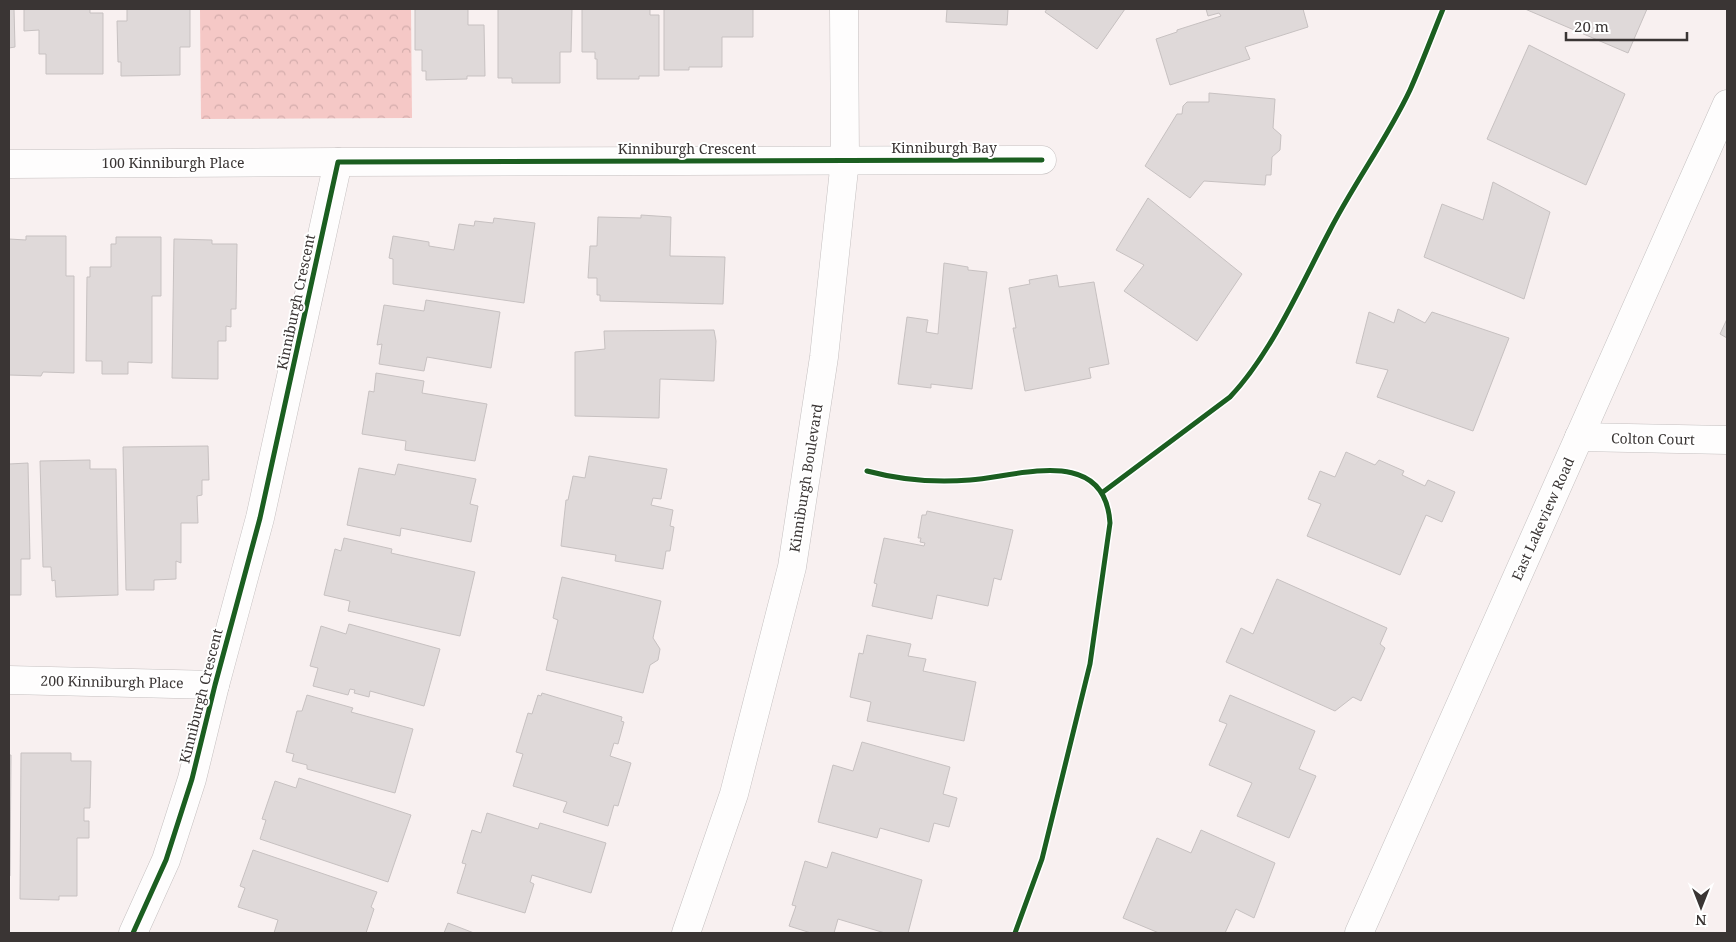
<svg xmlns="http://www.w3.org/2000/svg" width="1736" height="942" font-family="'Noto Serif',serif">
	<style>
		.park { fill: url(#park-crowns) }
		.building { fill: #dfd9d9; stroke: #c7c1c1 }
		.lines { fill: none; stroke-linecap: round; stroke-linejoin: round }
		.minor-casing { stroke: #c5c0c0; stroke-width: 29 }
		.tertiary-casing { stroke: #c5c0c0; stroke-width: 29 }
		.minor { stroke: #fefdfd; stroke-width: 28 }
		.tertiary { stroke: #fefdfd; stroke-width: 28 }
		.cycleway-casing { stroke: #fff; stroke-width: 8 }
		.cycleway { stroke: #1b5e20; stroke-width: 5 }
		.labels { text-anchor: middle; stroke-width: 4; stroke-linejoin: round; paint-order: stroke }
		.street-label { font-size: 14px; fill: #3a3534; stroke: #fff }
	</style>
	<defs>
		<pattern id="park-crowns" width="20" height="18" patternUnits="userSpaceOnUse" patternTransform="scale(1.25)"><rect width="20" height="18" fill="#f5c8c6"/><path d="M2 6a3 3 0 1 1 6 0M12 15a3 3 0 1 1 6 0" fill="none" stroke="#d3acab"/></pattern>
	</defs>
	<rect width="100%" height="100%" fill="#f8f0f0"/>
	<path class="park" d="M 200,9 L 411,9 L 412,118 L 201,119 Z"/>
	<g class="building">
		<path d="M 9,9 L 14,9 L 15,47 L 9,48 Z"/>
		<path d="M 24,9 L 90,9 L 90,13 L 103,13 L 103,74 L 46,74 L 46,54 L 39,54 L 39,30 L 24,31 Z"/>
		<path d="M 127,9 L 190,9 L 190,47 L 180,47 L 180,75 L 121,76 L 121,62 L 118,62 L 117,21 L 127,21 Z"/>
		<path d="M 415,9 L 468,9 L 468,25 L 484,25 L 485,76 L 467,76 L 467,79 L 426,80 L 426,71 L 422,71 L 422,50 L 415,50 Z"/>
		<path d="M 498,9 L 572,9 L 571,52 L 560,52 L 560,83 L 512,83 L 512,78 L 498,78 Z"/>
		<path d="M 582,9 L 650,9 L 650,15 L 659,15 L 659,76 L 639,76 L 639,79 L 597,79 L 597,59 L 595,59 L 595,52 L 582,52 Z"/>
		<path d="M 664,9 L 753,9 L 753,37 L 722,37 L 722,67 L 689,67 L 689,70 L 664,70 Z"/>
		<path d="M 947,9 L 1008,9 L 1007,25 L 946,22 Z"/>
		<path d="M 1047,9 L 1125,9 L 1097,49 L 1045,12 Z"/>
		<path d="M 1206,9 L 1303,9 L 1308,27 L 1245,47 L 1250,59 L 1170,85 L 1156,39 L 1177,32 L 1177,30 L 1221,16 L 1219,13 L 1208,16 Z"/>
		<path d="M 1525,9 L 1647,9 L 1628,53 Z"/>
		<path d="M 1529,45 L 1625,94 L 1586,185 L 1487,139 Z"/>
		<path d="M 1209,93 L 1275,99 L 1273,128 L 1281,135 L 1280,150 L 1272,157 L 1271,175 L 1266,175 L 1265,185 L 1204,181 L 1190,198 L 1145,166 L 1177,114 L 1182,114 L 1183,106 L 1187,102 L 1209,102 Z"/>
		<path d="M 1493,182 L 1550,212 L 1524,299 L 1424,257 L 1442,204 L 1483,220 Z"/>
		<path d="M 1148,198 L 1242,274 L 1197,341 L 1124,291 L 1144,265 L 1116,250 Z"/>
		<path d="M 641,215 L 671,217 L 670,256 L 725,257 L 723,304 L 600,301 L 600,295 L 597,295 L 597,278 L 588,278 L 590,246 L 597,246 L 598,217 L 641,218 Z"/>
		<path d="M 494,218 L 535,223 L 524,303 L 393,284 L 393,259 L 389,258 L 393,236 L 429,242 L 429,246 L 454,250 L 459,224 L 474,226 L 475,221 L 493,223 Z"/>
		<path d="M 26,236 L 66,236 L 66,276 L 74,276 L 74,373 L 43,372 L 41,376 L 9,375 L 9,239 L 26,240 Z"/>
		<path d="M 116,237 L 161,237 L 161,296 L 152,296 L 152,363 L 128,362 L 128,374 L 102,374 L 102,361 L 86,361 L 87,277 L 90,277 L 90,267 L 111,267 L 111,244 L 116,244 Z"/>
		<path d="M 174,239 L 212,240 L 212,244 L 237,244 L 236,309 L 231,309 L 231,327 L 226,326 L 226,341 L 218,341 L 218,379 L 172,378 Z"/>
		<path d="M 944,263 L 968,267 L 968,270 L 987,272 L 972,389 L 931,384 L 931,388 L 898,384 L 907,317 L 928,320 L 926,332 L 938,334 Z"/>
		<path d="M 1057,275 L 1059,287 L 1094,282 L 1109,364 L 1089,368 L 1091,378 L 1025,391 L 1013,328 L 1016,328 L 1009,288 L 1030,284 L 1029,280 Z"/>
		<path d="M 426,300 L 500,312 L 491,368 L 427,357 L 424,371 L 379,364 L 382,344 L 377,345 L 384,305 L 424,311 Z"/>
		<path d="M 1398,309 L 1425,323 L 1432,312 L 1509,338 L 1473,431 L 1377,397 L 1388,370 L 1356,363 L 1369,312 L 1394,323 Z"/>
		<path d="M 1727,319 L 1727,338 L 1720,334 Z"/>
		<path d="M 714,330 L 716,341 L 714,381 L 660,379 L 659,418 L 575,416 L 575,352 L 605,349 L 604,331 Z"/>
		<path d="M 376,373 L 424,381 L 422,393 L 487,404 L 475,461 L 405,450 L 406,441 L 362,434 L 369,391 L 374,392 Z"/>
		<path d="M 208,446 L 209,480 L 202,480 L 202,495 L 197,496 L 198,523 L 181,523 L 181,563 L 176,561 L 176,579 L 154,580 L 154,590 L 126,590 L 123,447 Z"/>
		<path d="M 1346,452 L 1375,465 L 1379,460 L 1404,471 L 1402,475 L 1425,486 L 1428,480 L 1455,492 L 1442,522 L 1426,515 L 1400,575 L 1307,536 L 1321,504 L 1308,499 L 1320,471 L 1335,477 Z"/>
		<path d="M 589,456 L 667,469 L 661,499 L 653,498 L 651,505 L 673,510 L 670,526 L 674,527 L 670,551 L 666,551 L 663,569 L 615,561 L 616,555 L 561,546 L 566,500 L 568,500 L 573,476 L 585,478 Z"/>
		<path d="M 90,460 L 90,469 L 116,469 L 118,595 L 56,597 L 55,580 L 52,581 L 51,567 L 43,567 L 40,461 Z"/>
		<path d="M 28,463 L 30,559 L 21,559 L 21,595 L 9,595 L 9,464 Z"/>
		<path d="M 398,464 L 476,479 L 470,504 L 478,506 L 471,542 L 401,528 L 400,536 L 347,525 L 359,468 L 395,475 Z"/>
		<path d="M 927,511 L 1013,530 L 1001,580 L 994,578 L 988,606 L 937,595 L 932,619 L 872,606 L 877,584 L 874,583 L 884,538 L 924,546 L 925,543 L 920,542 L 921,538 L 918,538 L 922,515 L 926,515 Z"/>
		<path d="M 344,538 L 392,549 L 391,553 L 475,572 L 460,636 L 348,611 L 350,601 L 324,595 L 335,549 L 341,551 Z"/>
		<path d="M 562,577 L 661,601 L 653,638 L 660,649 L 658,660 L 650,665 L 643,693 L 546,670 L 558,620 L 553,618 Z"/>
		<path d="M 1277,579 L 1387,628 L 1380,644 L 1385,648 L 1361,701 L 1353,697 L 1335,711 L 1226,662 L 1241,628 L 1253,634 Z"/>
		<path d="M 349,624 L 440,649 L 424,706 L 370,691 L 369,697 L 354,693 L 355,690 L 350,689 L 348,695 L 313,686 L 318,668 L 310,666 L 321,626 L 346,634 Z"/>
		<path d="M 867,635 L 911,644 L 908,656 L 926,659 L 923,671 L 976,682 L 964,741 L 867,721 L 871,702 L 850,697 L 859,653 L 863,654 Z"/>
		<path d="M 542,693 L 622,717 L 621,721 L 624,722 L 618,744 L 614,743 L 610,756 L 631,763 L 618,806 L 614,805 L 608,826 L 563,812 L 567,802 L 513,786 L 523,754 L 516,752 L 528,713 L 532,714 L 538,695 L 541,696 Z"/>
		<path d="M 307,695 L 353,708 L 351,712 L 413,729 L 395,793 L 307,769 L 307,765 L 292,761 L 294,754 L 286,752 L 297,711 L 302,711 Z"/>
		<path d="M 1230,695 L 1315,731 L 1299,769 L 1316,776 L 1289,838 L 1237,816 L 1252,783 L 1209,765 L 1227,724 L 1219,721 Z"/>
		<path d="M 862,742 L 950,767 L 943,794 L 957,798 L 949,827 L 934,823 L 929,842 L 880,828 L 877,838 L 818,822 L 833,765 L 853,771 Z"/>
		<path d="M 21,753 L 71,753 L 71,761 L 91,761 L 90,808 L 84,808 L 84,821 L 89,821 L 89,838 L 77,838 L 77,896 L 59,896 L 59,900 L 20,899 Z"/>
		<path d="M 9,755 L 11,755 L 10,876 L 9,876 Z"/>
		<path d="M 299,778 L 411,815 L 388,882 L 260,839 L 266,820 L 262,819 L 275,781 L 296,788 Z"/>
		<path d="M 487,813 L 538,829 L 540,823 L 606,843 L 591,893 L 532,875 L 530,882 L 534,884 L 525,913 L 457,893 L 466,864 L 462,863 L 472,830 L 481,833 Z"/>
		<path d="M 1201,830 L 1275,863 L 1254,918 L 1236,909 L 1225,933 L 1159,933 L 1123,918 L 1157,838 L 1191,853 Z"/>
		<path d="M 253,850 L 377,892 L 371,907 L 374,909 L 366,933 L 274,933 L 278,920 L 238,907 L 245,888 L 240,886 Z"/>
		<path d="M 832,852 L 922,880 L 908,933 L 885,933 L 838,919 L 834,933 L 811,933 L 789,926 L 796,906 L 792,905 L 805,861 L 827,868 Z"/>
		<path d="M 448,923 L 474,933 L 444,933 Z"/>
	</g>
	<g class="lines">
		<defs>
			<g id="minor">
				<path d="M 9,164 L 338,162"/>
				<path d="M 1579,437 L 1727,440"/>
				<path d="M 9,680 L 215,685"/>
				<path d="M 133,933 L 166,860 L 192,779 L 215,685 L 260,518 L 338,162 L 1042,160"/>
				<path d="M 1359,933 L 1727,104"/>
			</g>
			<path id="tertiary" d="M 686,933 L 734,794 L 792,567 L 824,357 L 845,160 L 844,9"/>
		</defs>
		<use href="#minor" class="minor-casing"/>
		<use href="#tertiary" class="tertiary-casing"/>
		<use href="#minor" class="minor"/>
		<use href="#tertiary" class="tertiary"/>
		<defs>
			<g id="cycleway">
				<path d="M 867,471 C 901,480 935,483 970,480 C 1020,476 1105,445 1110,523 L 1090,664 L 1042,859 L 1015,933"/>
				<path d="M 1103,492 L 1230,397 C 1271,354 1301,285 1329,232 C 1354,183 1387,139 1410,90 C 1422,63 1432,36 1443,9"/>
				<path d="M 133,933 L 166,860 L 192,779 L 215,685 L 260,518 L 338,162 L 1042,160"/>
			</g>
		</defs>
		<use href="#cycleway" class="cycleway-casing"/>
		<use href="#cycleway" class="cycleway"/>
	</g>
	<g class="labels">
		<g class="street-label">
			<text x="944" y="153">Kinniburgh Bay</text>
			<text x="687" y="154">Kinniburgh Crescent</text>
			<text x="173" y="168">100 Kinniburgh Place</text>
			<text transform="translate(296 302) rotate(-78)" y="5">Kinniburgh Crescent</text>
			<text transform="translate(1653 439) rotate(1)" y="5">Colton Court</text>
			<text transform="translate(806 478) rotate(-81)" y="5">Kinniburgh Boulevard</text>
			<text transform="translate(1543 519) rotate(-66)" y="5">East Lakeview Road</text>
			<text transform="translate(112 682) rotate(1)" y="5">200 Kinniburgh Place</text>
			<text transform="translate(201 696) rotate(-76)" y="5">Kinniburgh Crescent</text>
		</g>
	</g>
	<rect width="1736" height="942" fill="none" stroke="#3a3534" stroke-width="20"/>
	<g transform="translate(1701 907) rotate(180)" stroke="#ffffff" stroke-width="4" paint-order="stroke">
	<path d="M0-4L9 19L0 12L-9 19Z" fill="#3a3534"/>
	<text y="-8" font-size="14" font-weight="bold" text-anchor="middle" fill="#3a3534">N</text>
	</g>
	<path d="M1566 32v8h121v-8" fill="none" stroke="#3a3534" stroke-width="2.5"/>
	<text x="1574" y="32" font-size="15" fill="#3a3534" stroke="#ffffff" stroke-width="4" paint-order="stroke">20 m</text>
</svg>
